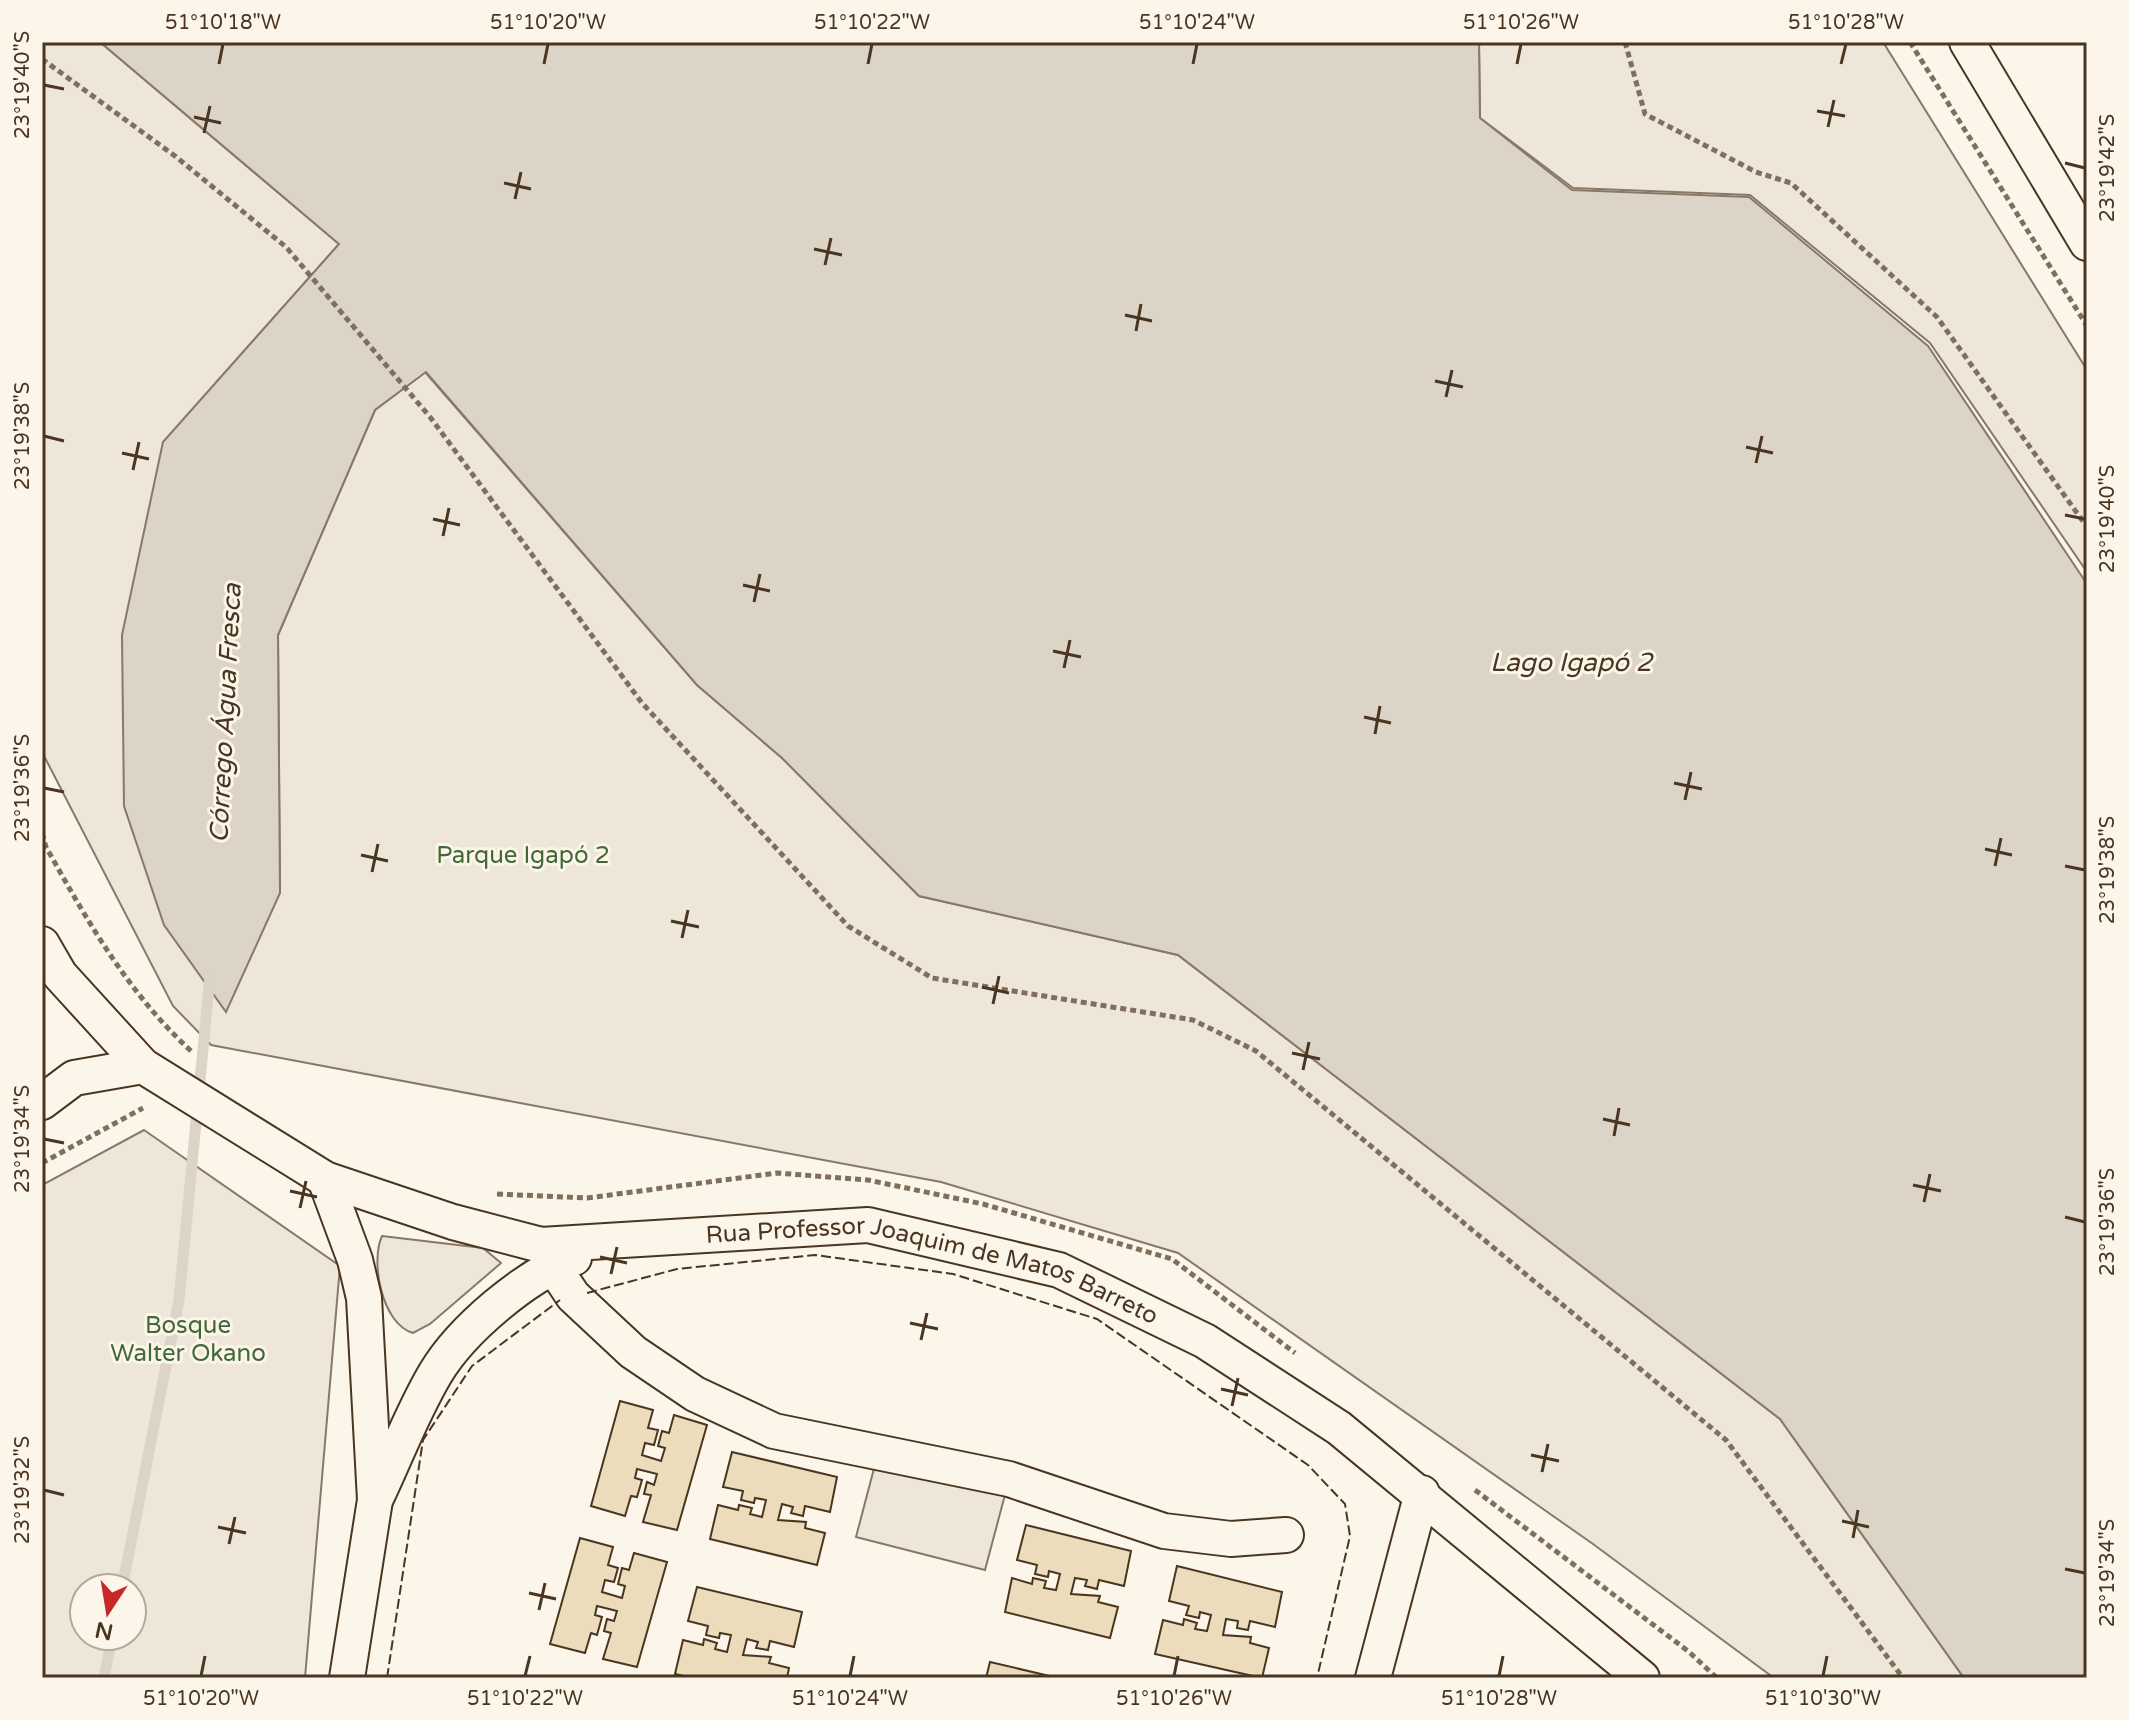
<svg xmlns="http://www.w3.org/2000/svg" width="2129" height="1720" font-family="'Varela Round',sans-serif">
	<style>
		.green { fill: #ede6d9; stroke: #887966; stroke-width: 2; fill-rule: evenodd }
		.water { fill: #dcd4c6; stroke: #887966; stroke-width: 2 }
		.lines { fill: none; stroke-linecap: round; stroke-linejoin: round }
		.stream { stroke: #dcd4c6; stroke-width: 11 }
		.building { fill: #ecdcbc; stroke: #4a3520; stroke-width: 2 }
		.minor-casing { stroke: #4a3520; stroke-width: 38 }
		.path { stroke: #7f6f5c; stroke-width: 5; stroke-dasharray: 6 4; stroke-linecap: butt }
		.minor { stroke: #fbf6e9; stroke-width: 34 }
		.fence { stroke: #4a3520; stroke-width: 2; stroke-dasharray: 10 4; stroke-linecap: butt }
		.ticks { fill: none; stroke: #4a3520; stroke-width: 3 }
		.labels { text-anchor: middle; stroke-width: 6; stroke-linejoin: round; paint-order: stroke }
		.park-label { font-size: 24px; fill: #436837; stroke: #fbf6e9 }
		.street-label { font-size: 24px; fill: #4a3520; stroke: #fbf6e9 }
		.water-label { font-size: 26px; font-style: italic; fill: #4a3520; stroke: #fbf6e9 }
		.neatline { fill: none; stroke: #4a3520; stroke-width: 3 }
		.ticks-label { font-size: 20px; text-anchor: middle; fill: #4a3520 }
	</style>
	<rect width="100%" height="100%" fill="#fbf6e9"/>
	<g class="green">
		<path d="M 42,42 L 100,42 L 339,244 L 164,442 L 280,893 L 278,635 L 375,410 L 425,372 L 697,685 L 782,758 L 919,896 L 1178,955 L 1780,1419 L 1964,1678 L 1774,1678 L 1593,1544 L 1178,1253 L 941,1182 L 211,1045 L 173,1006 L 42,752 Z"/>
		<path d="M 1479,42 L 1883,42 L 2087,370 L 2087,572 L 1930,343 L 1750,195 L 1573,188 L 1480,118 Z"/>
		<path d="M 144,1130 L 340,1266 L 305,1678 L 42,1678 L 42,1185 ZM 84,1588 L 132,1588 L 132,1636 L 84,1636 Z"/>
		<path d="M 382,1236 L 483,1248 L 501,1263 L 430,1324 L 413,1333 C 382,1324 370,1262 382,1236 Z"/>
		<path d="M 877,1457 L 1006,1491 L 985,1570 L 856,1537 Z"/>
	</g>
	<path class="water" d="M 100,42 L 1479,42 L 1480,118 L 1572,190 L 1749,197 L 1928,346 L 2087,584 L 2087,1678 L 1964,1678 L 1780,1419 L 1178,955 L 919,896 L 782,758 L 697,685 L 426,372 L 375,410 L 278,635 L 280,893 L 226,1012 L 164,925 L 124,806 L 122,635 L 163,442 L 339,244 Z"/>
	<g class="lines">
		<g class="stream">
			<path d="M 122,1588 L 179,1300 L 210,976"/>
			<path d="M 104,1678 L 112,1636"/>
		</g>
	</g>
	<g class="building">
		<path d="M 620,1401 L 653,1410 L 648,1428 L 658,1430 L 654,1445 L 645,1443 L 642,1455 L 661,1461 L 665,1448 L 658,1446 L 662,1431 L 669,1433 L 674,1415 L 707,1425 L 677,1530 L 643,1522 L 651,1495 L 644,1494 L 647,1482 L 654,1485 L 657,1474 L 637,1469 L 635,1478 L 642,1480 L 637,1497 L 631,1496 L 625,1516 L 591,1506 Z"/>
		<path d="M 732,1452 L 837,1477 L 830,1512 L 805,1506 L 803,1516 L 791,1513 L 793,1507 L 782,1504 L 778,1520 L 806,1522 L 805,1528 L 825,1533 L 817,1565 L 710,1539 L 718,1505 L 738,1510 L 739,1505 L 752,1508 L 750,1514 L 762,1517 L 766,1500 L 755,1498 L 754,1503 L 741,1500 L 743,1491 L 723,1487 Z"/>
		<path d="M 1026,1525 L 1131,1551 L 1124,1586 L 1099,1580 L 1097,1589 L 1085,1586 L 1087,1580 L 1075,1578 L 1071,1594 L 1100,1596 L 1098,1602 L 1118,1607 L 1110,1638 L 1005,1612 L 1012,1578 L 1032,1584 L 1033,1578 L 1046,1581 L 1044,1588 L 1056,1590 L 1060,1574 L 1049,1571 L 1048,1577 L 1035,1574 L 1037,1565 L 1017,1560 Z"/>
		<path d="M 580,1538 L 613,1547 L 608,1565 L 618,1568 L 614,1582 L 605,1580 L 602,1592 L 622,1598 L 625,1586 L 618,1584 L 622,1568 L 629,1570 L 634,1553 L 667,1562 L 637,1667 L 603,1659 L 611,1633 L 604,1631 L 607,1619 L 614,1621 L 617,1611 L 597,1606 L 595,1615 L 602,1617 L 597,1635 L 591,1633 L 585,1653 L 550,1644 Z"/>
		<path d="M 1177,1566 L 1282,1592 L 1275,1627 L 1250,1621 L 1248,1630 L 1237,1628 L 1238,1621 L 1226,1619 L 1223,1635 L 1251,1637 L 1250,1643 L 1269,1648 L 1262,1678 L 1155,1654 L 1163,1620 L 1183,1625 L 1184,1619 L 1197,1623 L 1195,1629 L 1207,1631 L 1211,1615 L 1200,1612 L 1199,1618 L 1186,1615 L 1189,1606 L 1169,1601 Z"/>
		<path d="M 697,1587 L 802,1612 L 794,1647 L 770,1641 L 768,1650 L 756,1648 L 758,1642 L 747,1639 L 743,1655 L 771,1657 L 769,1663 L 789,1668 L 787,1678 L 693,1678 L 675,1674 L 683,1640 L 703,1645 L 704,1639 L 717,1643 L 715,1649 L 727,1652 L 731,1635 L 720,1633 L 719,1638 L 706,1635 L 708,1626 L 688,1621 Z"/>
		<path d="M 990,1662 L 1058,1678 L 986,1678 Z"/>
	</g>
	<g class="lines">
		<defs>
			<g id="minor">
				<path d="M 1967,42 L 2087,243"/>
				<path id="s1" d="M 42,944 L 60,975 L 143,1066 L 325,1179 L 453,1222 L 541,1245 L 868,1225 L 1059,1270 L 1205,1341 L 1339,1428 L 1642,1678"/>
				<path d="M 42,1102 L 74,1078 L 143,1066"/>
				<path d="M 325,1179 L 355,1260 L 364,1298 L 375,1500 L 347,1678"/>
				<path d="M 553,1266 L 573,1296 L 633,1352 L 695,1394 L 774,1431 L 1009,1479 L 1164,1531 L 1231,1539 L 1286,1535"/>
				<path d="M 377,1496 C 396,1456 412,1413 435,1374 C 461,1330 526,1275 574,1258"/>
				<path d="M 1373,1678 L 1422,1493"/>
			</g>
		</defs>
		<use href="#minor" class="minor-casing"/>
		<g class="path">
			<path d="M 1625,42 L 1645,114 L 1756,172 L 1791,183 L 1937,317 L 2087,527"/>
			<path d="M 1910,42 L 2087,326"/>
			<path d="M 42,59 L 175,156 L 286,247 L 430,417 L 642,703 L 848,926 L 932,978 L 1193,1020 L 1256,1051 L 1726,1440 L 1903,1678"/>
			<path d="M 42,833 L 46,847 C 88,922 128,993 191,1051"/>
			<path d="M 42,1163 L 143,1108"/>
			<path d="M 497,1194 L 587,1198 L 777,1173 L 868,1180 L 983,1204 L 1172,1259 L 1295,1353"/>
			<path d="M 1475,1490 L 1688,1651 L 1717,1678"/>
		</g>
		<use href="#minor" class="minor"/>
		<g class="fence">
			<path d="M 587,1293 L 677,1269 L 815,1255 L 953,1274 L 1097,1319 L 1308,1465 L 1345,1504 L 1350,1536 L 1317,1678"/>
			<path d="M 387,1678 L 423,1440 L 472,1366 L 560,1300"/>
		</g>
	</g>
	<path class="ticks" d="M 219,64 L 223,44M 544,64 L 548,44M 868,64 L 872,44M 1193,64 L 1197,44M 1517,64 L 1521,44M 1841,64 L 1846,44M 44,85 L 64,89M 1817,111 L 1845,116M 194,117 L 221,123M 1828,127 L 1834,100M 204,133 L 210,106M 2065,163 L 2085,168M 504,183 L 531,189M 515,199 L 521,172M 814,249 L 842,255M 825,265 L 831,238M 1125,315 L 1152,321M 1136,331 L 1141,304M 1435,381 L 1463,387M 1446,397 L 1452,370M 44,436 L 64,441M 1746,447 L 1773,453M 122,453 L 149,459M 1756,463 L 1762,436M 133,470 L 139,442M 2065,515 L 2085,519M 433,519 L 460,525M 443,536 L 449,508M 743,585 L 770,591M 754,602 L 760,574M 1053,651 L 1081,657M 1064,668 L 1070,640M 1364,717 L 1391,723M 1375,734 L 1380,706M 1674,783 L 1702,789M 44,788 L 64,792M 1685,800 L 1691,772M 1985,849 L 2012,855M 361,855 L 388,861M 1995,866 L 2001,838M 2065,866 L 2085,870M 372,872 L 378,844M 671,921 L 699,927M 682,938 L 688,910M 982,987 L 1009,993M 993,1004 L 999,976M 1292,1053 L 1320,1059M 1303,1070 L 1309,1042M 1603,1119 L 1630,1125M 1614,1136 L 1619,1108M 44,1139 L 64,1143M 1913,1185 L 1941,1191M 290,1191 L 317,1197M 1924,1202 L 1930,1174M 300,1208 L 306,1181M 2065,1217 L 2085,1222M 600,1257 L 627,1263M 611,1274 L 617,1247M 910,1323 L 938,1329M 921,1340 L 927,1313M 1221,1389 L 1248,1395M 1232,1406 L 1238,1378M 1531,1455 L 1559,1461M 1542,1472 L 1548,1444M 44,1490 L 64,1495M 1842,1521 L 1869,1527M 218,1527 L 246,1533M 1853,1538 L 1858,1510M 229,1544 L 235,1517M 2065,1569 L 2085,1573M 529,1593 L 556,1599M 539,1610 L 545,1583M 201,1676 L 205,1656M 525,1676 L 530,1656M 850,1676 L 854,1656M 1174,1676 L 1178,1656M 1499,1676 L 1503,1656M 1823,1676 L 1827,1656"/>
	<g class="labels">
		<g class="park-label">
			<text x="523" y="863">Parque Igapó 2</text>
			<text x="188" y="1333">Bosque<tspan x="188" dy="28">Walter Okano</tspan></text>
		</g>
		<g class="street-label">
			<text dy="8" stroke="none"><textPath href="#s1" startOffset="998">Rua Professor Joaquim de Matos Barreto</textPath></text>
		</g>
		<g class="water-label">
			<text x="1571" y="671">Lago Igapó 2</text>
			<text transform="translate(225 713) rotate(-87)" y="9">Córrego Água Fresca</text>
		</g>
	</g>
	<rect width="2129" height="1720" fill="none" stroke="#fbf6e9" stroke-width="88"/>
	<g transform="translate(108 1612) rotate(192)"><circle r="38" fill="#fbf6e9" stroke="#b4a999" stroke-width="2"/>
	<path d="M0-6L14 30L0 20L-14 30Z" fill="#c62828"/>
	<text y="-12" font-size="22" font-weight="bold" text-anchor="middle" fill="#4a3520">N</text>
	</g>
	<rect x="44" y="44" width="2041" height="1632" class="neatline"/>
	<g class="ticks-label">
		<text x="223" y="29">51°10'18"W</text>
		<text x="548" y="29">51°10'20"W</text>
		<text x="872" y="29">51°10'22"W</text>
		<text x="1197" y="29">51°10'24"W</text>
		<text x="1521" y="29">51°10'26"W</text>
		<text x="1846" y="29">51°10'28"W</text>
		<text transform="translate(22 85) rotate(-90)" y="7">23°19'40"S</text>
		<text transform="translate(2107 168) rotate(-90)" y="7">23°19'42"S</text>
		<text transform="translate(22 436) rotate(-90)" y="7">23°19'38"S</text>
		<text transform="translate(2107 519) rotate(-90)" y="7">23°19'40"S</text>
		<text transform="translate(22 788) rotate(-90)" y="7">23°19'36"S</text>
		<text transform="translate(2107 870) rotate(-90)" y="7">23°19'38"S</text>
		<text transform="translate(22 1139) rotate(-90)" y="7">23°19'34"S</text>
		<text transform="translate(2107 1222) rotate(-90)" y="7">23°19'36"S</text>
		<text transform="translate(22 1490) rotate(-90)" y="7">23°19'32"S</text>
		<text transform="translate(2107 1573) rotate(-90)" y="7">23°19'34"S</text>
		<text x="201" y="1705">51°10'20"W</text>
		<text x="525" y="1705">51°10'22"W</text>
		<text x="850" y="1705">51°10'24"W</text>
		<text x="1174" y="1705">51°10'26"W</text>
		<text x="1499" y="1705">51°10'28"W</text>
		<text x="1823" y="1705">51°10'30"W</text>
	</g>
</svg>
